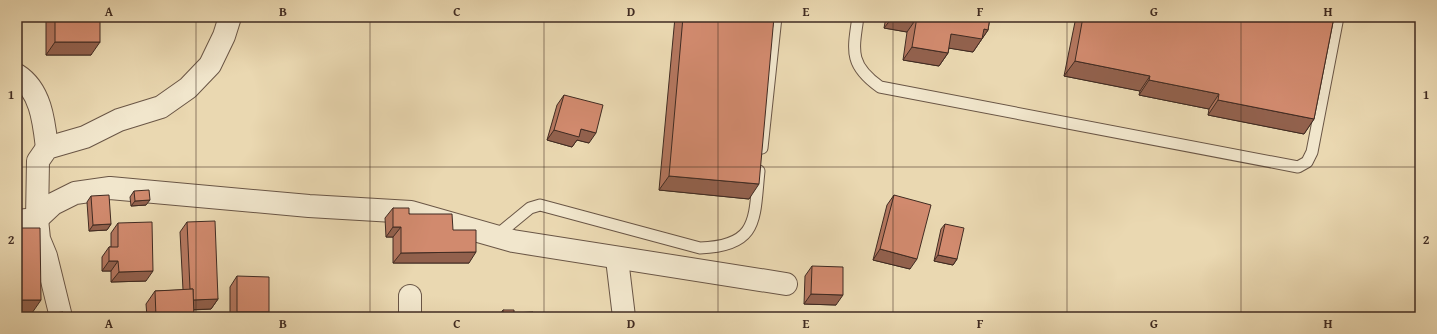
<svg xmlns="http://www.w3.org/2000/svg" width="1437" height="334" font-family="'Gentium Book Plus',serif">
	<style>
		.lines { fill: none; stroke-linecap: round; stroke-linejoin: round }
		.lane-casing { stroke: #6a5646; stroke-width: 13 }
		.street-casing { stroke: #6a5646; stroke-width: 24 }
		.lane { stroke: #f1e6cc; stroke-width: 11 }
		.street { stroke: #f1e6cc; stroke-width: 22 }
		.wall { fill: #b4775f; stroke: #402b22 }
		.shaded-wall { fill: #92614d; stroke: #402b22 }
		.building { fill: #d18a6e; stroke: #402b22 }
		.grid { fill: none; stroke: #402b22; stroke-width: 1; stroke-opacity: 0.55 }
		.neatline { fill: none; stroke: #402b22; stroke-width: 1.5 }
		.grid-label { font-size: 13px; text-anchor: middle; font-weight: bold; fill: #402b22 }
	</style>
	<rect width="100%" height="100%" fill="#ead8b1"/>
	<filter id="stains"><feTurbulence type="fractalNoise" baseFrequency=".005" numOctaves="4"/><feColorMatrix values="0 0 0 0 .2 0 0 0 0 .09 0 0 0 0 .02 0 0 0 .5 -.17"/></filter>
	<radialGradient id="worn" r=".72"><stop offset=".6" stop-color="#630" stop-opacity="0"/><stop offset="1" stop-color="#630" stop-opacity=".3"/></radialGradient>
	<g class="lines">
		<defs>
			<g id="lane">
				<path d="M 858,17 C 853,51 849,65 880,87 L 1298,167 L 1307,162 L 1312,152 L 1338,17"/>
				<path d="M 762,148 L 776,17"/>
				<path d="M 496,236 L 530,208 L 540,205 L 700,248 C 759,246 754,219 759,171"/>
			</g>
			<g id="street">
				<path d="M 17,75 C 41,90 44,122 47,148"/>
				<path d="M 37,219 L 53,204 L 75,193 L 110,188 L 309,206 L 411,212 L 513,241 L 786,284"/>
				<path d="M 17,221 L 37,219"/>
				<path d="M 617,259 L 624,317"/>
				<path d="M 61,317 L 46,256 L 39,239 L 37,219 L 38,161 L 47,148 L 85,137 L 119,120 L 161,107 L 188,88 L 210,65 L 224,36 L 230,17"/>
				<path d="M 410,317 L 410,296"/>
			</g>
		</defs>
		<use href="#lane" class="lane-casing"/>
		<use href="#street" class="street-casing"/>
		<use href="#lane" class="lane"/>
		<use href="#street" class="street"/>
	</g>
	<g class="wall">
		<path d="M 46,17 L 100,17 L 91,55 L 46,55 Z"/>
		<path d="M 675,17 L 774,17 L 749,199 L 659,190 Z"/>
		<path d="M 886,17 L 990,17 L 988,30 L 973,52 L 949,48 L 948,53 L 939,66 L 903,60 L 907,32 L 884,28 Z"/>
		<path d="M 1076,17 L 1334,17 L 1314,119 L 1304,134 L 1208,115 L 1209,109 L 1139,95 L 1140,91 L 1064,76 Z"/>
		<path d="M 564,95 L 589,143 L 577,140 L 572,147 L 547,140 L 557,105 Z"/>
		<path d="M 134,191 L 146,205 L 131,206 L 130,197 Z"/>
		<path d="M 894,195 L 910,269 L 873,260 L 887,205 Z"/>
		<path d="M 91,196 L 111,224 L 107,230 L 89,231 L 87,202 Z"/>
		<path d="M 393,208 L 453,230 L 469,263 L 393,263 L 393,237 L 386,237 L 385,218 Z"/>
		<path d="M 187,222 L 218,299 L 211,309 L 193,310 L 194,317 L 147,317 L 146,304 L 155,291 L 183,290 L 180,232 Z"/>
		<path d="M 118,223 L 146,281 L 111,282 L 111,271 L 102,271 L 102,257 L 109,247 L 111,247 L 111,233 Z"/>
		<path d="M 945,224 L 957,259 L 953,265 L 934,261 L 941,229 Z"/>
		<path d="M 812,266 L 836,305 L 804,304 L 805,276 Z"/>
		<path d="M 237,276 L 265,317 L 230,317 L 230,287 Z"/>
		<path d="M 503,310 L 514,313 L 533,317 L 498,317 Z"/>
	</g>
	<g class="shaded-wall">
		<path d="M 892,18 L 914,22 L 907,32 L 884,28 Z"/>
		<path d="M 984,29 L 988,30 L 973,52 L 942,47 L 951,34 Z"/>
		<path d="M 55,42 L 100,42 L 91,55 L 46,55 Z"/>
		<path d="M 912,47 L 948,53 L 939,66 L 903,60 Z"/>
		<path d="M 1075,61 L 1150,76 L 1140,91 L 1064,76 Z"/>
		<path d="M 1149,80 L 1219,94 L 1209,109 L 1139,95 Z"/>
		<path d="M 1218,100 L 1314,119 L 1304,134 L 1208,115 Z"/>
		<path d="M 581,129 L 596,133 L 589,143 L 577,140 L 572,147 L 547,140 L 554,130 Z"/>
		<path d="M 669,176 L 759,184 L 749,199 L 659,190 Z"/>
		<path d="M 150,200 L 146,205 L 131,206 L 135,201 Z"/>
		<path d="M 111,224 L 107,230 L 89,231 L 93,225 Z"/>
		<path d="M 393,227 L 401,227 L 393,237 L 386,237 Z"/>
		<path d="M 880,249 L 917,259 L 910,269 L 873,260 Z"/>
		<path d="M 476,252 L 469,263 L 393,263 L 401,253 Z"/>
		<path d="M 938,255 L 957,259 L 953,265 L 934,261 Z"/>
		<path d="M 109,261 L 118,261 L 111,271 L 102,271 Z"/>
		<path d="M 153,271 L 146,281 L 111,282 L 119,272 Z"/>
		<path d="M 811,294 L 843,295 L 836,305 L 804,304 Z"/>
		<path d="M 218,299 L 211,309 L 184,310 L 191,300 Z"/>
		<path d="M 17,300 L 41,300 L 32,313 L 17,313 Z"/>
		<path d="M 237,312 L 269,312 L 265,317 L 233,317 Z"/>
	</g>
	<g class="building">
		<rect x="55" y="17" width="45" height="25"/>
		<path d="M 683,17 L 774,17 L 759,184 L 669,176 Z"/>
		<path d="M 892,17 L 915,17 L 914,22 L 892,18 Z"/>
		<path d="M 917,17 L 990,17 L 988,30 L 984,29 L 982,39 L 951,34 L 948,53 L 912,47 Z"/>
		<path d="M 1083,17 L 1334,17 L 1314,119 L 1218,100 L 1219,94 L 1149,80 L 1150,76 L 1075,61 Z"/>
		<path d="M 564,95 L 603,105 L 596,133 L 581,129 L 579,137 L 554,130 Z"/>
		<path d="M 149,190 L 150,200 L 135,201 L 134,191 Z"/>
		<path d="M 109,195 L 111,224 L 93,225 L 91,196 Z"/>
		<path d="M 894,195 L 931,205 L 917,259 L 880,249 Z"/>
		<path d="M 393,208 L 409,208 L 409,214 L 452,214 L 453,230 L 476,230 L 476,252 L 401,253 L 401,227 L 393,227 Z"/>
		<path d="M 215,221 L 218,299 L 193,300 L 193,289 L 190,289 L 187,222 Z"/>
		<path d="M 152,222 L 153,271 L 119,272 L 118,261 L 109,261 L 109,247 L 118,247 L 118,223 Z"/>
		<path d="M 945,224 L 964,228 L 957,259 L 938,255 Z"/>
		<path d="M 17,228 L 40,228 L 41,300 L 17,300 Z"/>
		<path d="M 812,266 L 843,267 L 843,295 L 811,294 Z"/>
		<path d="M 237,276 L 269,277 L 269,312 L 237,312 Z"/>
		<path d="M 193,289 L 194,317 L 156,317 L 155,291 Z"/>
		<path d="M 503,310 L 514,310 L 514,313 L 533,312 L 533,317 L 503,317 Z"/>
		<path d="M 63,312 L 64,317 L 27,317 L 27,316 Z"/>
	</g>
	<path class="grid" d="M 196,17 L 196,317M 370,17 L 370,317M 544,17 L 544,317M 718,17 L 718,317M 893,17 L 893,317M 1067,17 L 1067,317M 1241,17 L 1241,317M 17,167 L 1420,167"/>
	<rect width="1437" height="334" fill="none" stroke="#ead8b1" stroke-width="44"/>
	<rect x="22" y="22" width="1393" height="290" class="neatline"/>
	<g class="grid-label">
		<text x="109" y="16">A</text>
		<text x="283" y="16">B</text>
		<text x="457" y="16">C</text>
		<text x="631" y="16">D</text>
		<text x="806" y="16">E</text>
		<text x="980" y="16">F</text>
		<text x="1154" y="16">G</text>
		<text x="1328" y="16">H</text>
		<text x="11" y="99">1</text>
		<text x="1426" y="99">1</text>
		<text x="11" y="244">2</text>
		<text x="1426" y="244">2</text>
		<text x="109" y="328">A</text>
		<text x="283" y="328">B</text>
		<text x="457" y="328">C</text>
		<text x="631" y="328">D</text>
		<text x="806" y="328">E</text>
		<text x="980" y="328">F</text>
		<text x="1154" y="328">G</text>
		<text x="1328" y="328">H</text>
	</g>
	<rect width="100%" height="100%" filter="url(#stains)"/>
	<rect width="100%" height="100%" fill="url(#worn)"/>
</svg>
